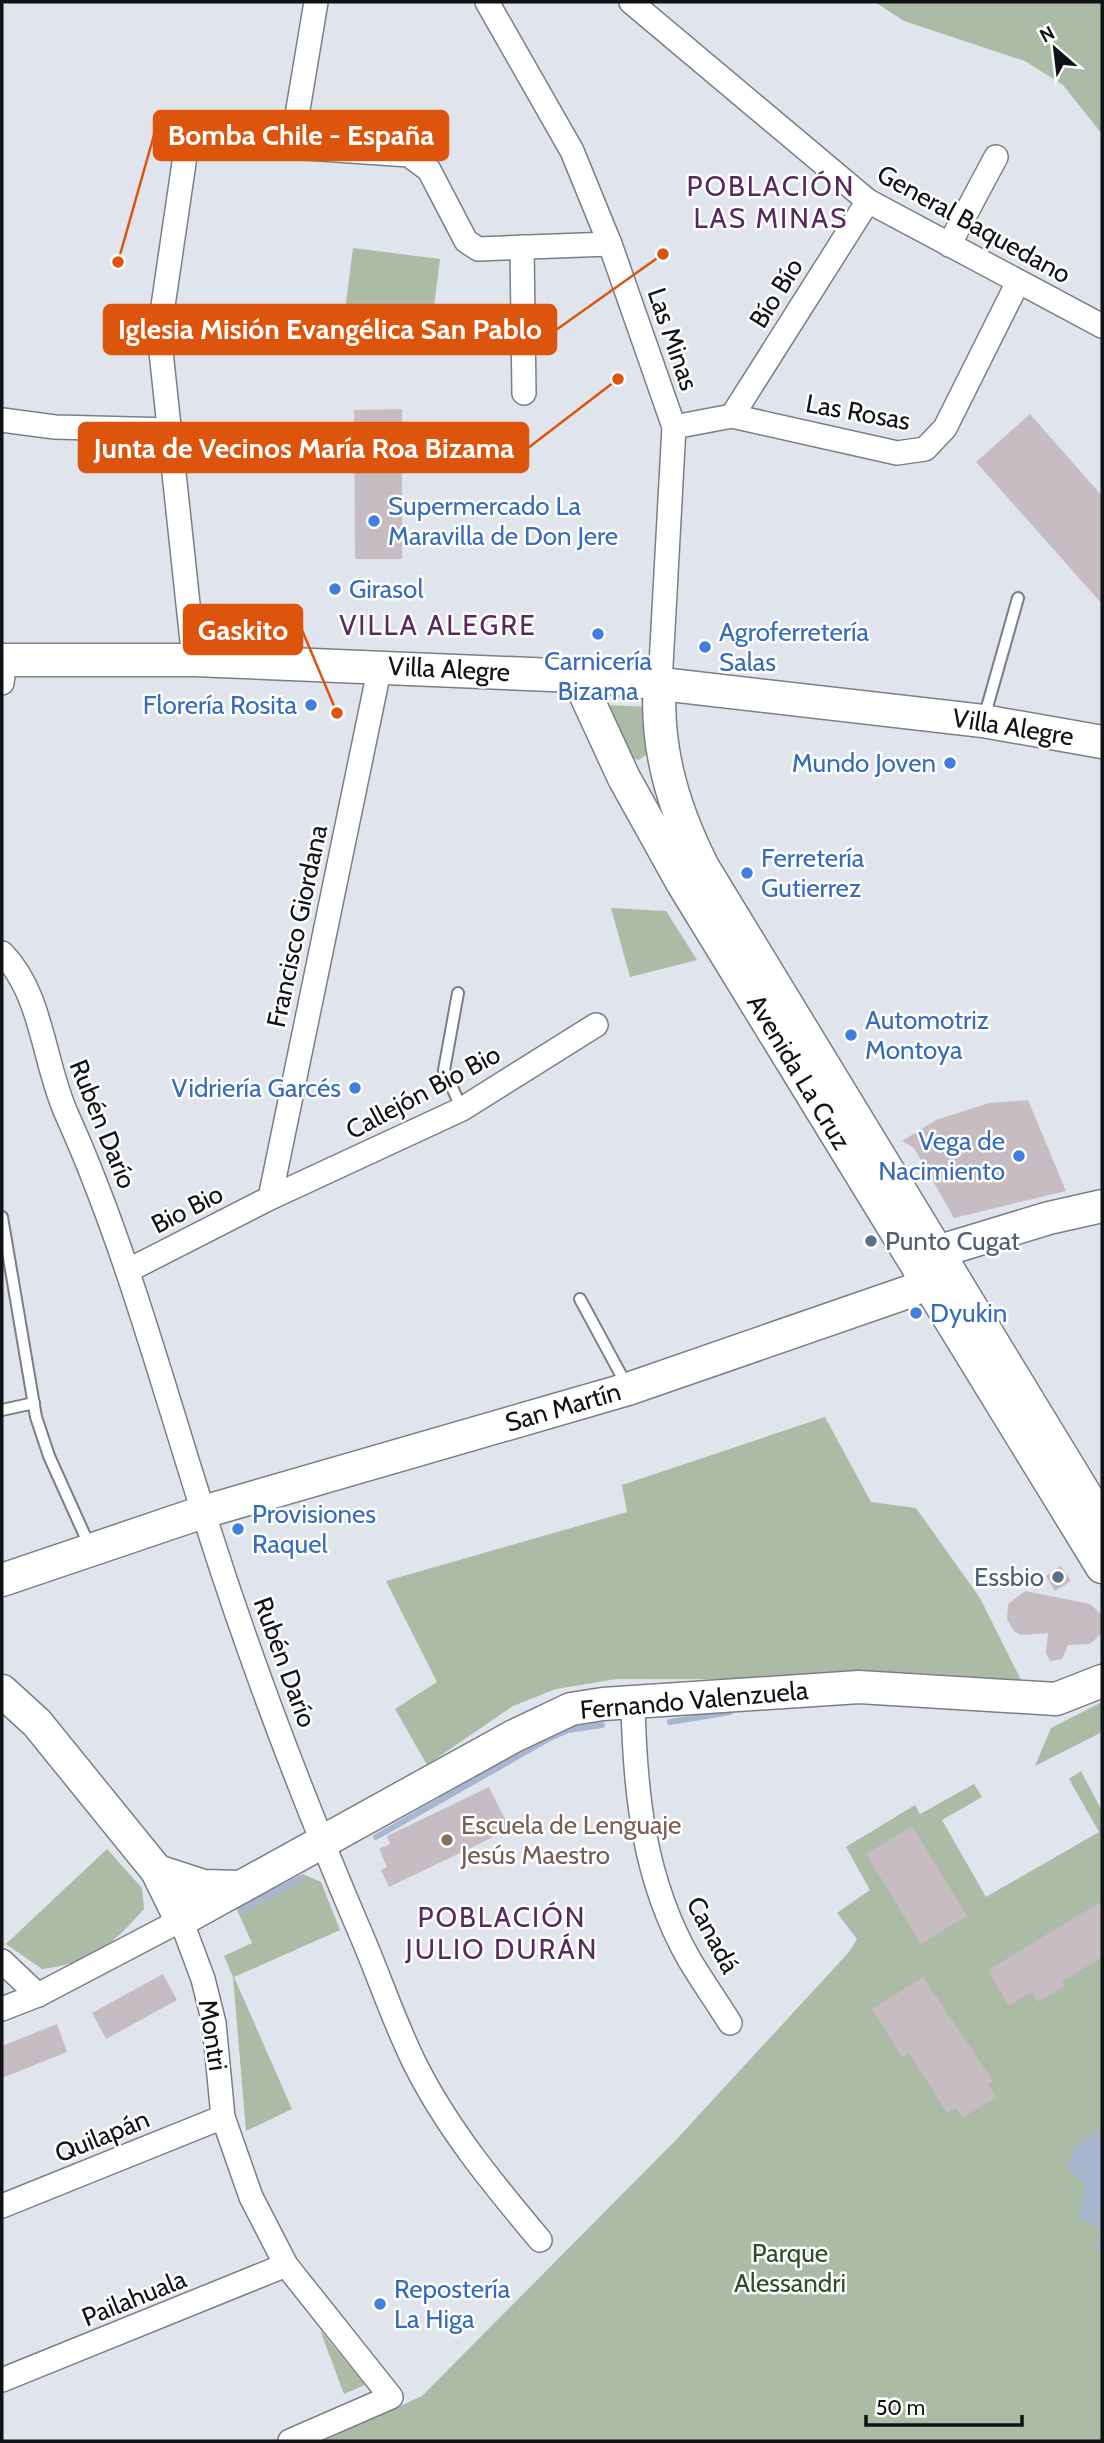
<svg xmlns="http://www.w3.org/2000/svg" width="1104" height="2443" font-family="Cabin,sans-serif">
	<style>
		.green { fill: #abbba6 }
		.water { fill: #a9b6d0 }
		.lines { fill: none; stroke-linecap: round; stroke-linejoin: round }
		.stream { stroke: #a9b6d0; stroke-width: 6 }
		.building { fill: #c6bcc1 }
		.lane-casing { stroke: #7a7f87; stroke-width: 14 }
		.street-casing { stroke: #7a7f87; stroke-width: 26 }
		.secondary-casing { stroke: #7a7f87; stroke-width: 35 }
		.lane { stroke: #fff; stroke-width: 10 }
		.street { stroke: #fff; stroke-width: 23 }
		.secondary { stroke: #fff; stroke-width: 32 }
		.shop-dot { fill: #3f7fe0; stroke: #fff; stroke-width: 2.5 }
		.service-dot { fill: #5c6f8a; stroke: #fff; stroke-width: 2.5 }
		.education-dot { fill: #8d6e63; stroke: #fff; stroke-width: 2.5 }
		.labels { text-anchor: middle; stroke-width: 5; stroke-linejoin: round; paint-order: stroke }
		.street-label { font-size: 26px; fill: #111215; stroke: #fff }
		.shop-label { font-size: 26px; fill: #366cbe; stroke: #fff; text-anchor: start }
		.service-label { font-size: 26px; fill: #4e5e75; stroke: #fff; text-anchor: start }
		.education-label { font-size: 26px; fill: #785e54; stroke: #fff; text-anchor: start }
		.park-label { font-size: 26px; fill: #304d28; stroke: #fff }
		.neighbourhood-label { font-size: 28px; letter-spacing: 2px; fill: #562a5e; stroke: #fff }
		.leader { fill: none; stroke: #dd550c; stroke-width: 2.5 }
		.callout-dot { fill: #dd550c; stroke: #fff; stroke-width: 2.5 }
		.callout { fill: #dd550c; stroke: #dd550c; stroke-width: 2.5 }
		.callout-label { font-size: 28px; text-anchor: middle; font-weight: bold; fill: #fff }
	</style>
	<rect width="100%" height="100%" fill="#e0e5ed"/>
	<g class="green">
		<path d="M 875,2 L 1102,2 L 1102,134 L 1063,85 L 1025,61 L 904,21 Z"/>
		<path d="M 353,248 L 440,259 L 432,322 L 345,311 Z"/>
		<path d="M 607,705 L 646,707 L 647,754 L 639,760 L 628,757 Z"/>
		<path d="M 611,908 L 666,911 L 697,960 L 630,977 Z"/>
		<path d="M 825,1417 L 871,1502 L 916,1508 L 980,1598 L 1021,1680 L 617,1679 L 556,1689 L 513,1706 L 427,1765 L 395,1709 L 437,1682 L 386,1581 L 627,1512 L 622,1485 Z"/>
		<path d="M 1102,1702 L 1102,1732 L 1035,1766 L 1051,1728 Z"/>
		<path d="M 1081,1771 L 1102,1811 L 1102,2441 L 323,2441 L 422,2396 L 675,2141 L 849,1952 L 857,1939 L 837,1913 L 870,1890 L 846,1847 L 915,1805 L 920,1814 L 974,1784 L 982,1797 L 942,1820 L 986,1897 L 1099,1832 L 1069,1779 Z"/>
		<path d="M 107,1849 L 142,1888 L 144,1909 C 112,1945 91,1963 42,1969 L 6,1944 Z"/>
		<path d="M 303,1874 L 321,1882 L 340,1930 L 234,1977 L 292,2109 L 246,2131 L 233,1977 L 224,1956 L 252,1943 L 236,1908 Z"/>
		<path d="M 320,2330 L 365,2385 L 344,2394 Z"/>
	</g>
	<path class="water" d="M 1098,2131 L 1102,2131 L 1102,2252 L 1101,2253 L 1095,2249 L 1102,2230 L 1079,2216 L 1086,2185 L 1067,2168 L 1074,2149 Z"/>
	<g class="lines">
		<g class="stream">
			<path d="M 670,1722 L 730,1712"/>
			<path d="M 376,1837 L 550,1738 L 568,1730 L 602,1725"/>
			<path d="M 241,1911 L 301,1878"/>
		</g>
	</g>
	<g class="building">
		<path d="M 402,409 L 402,559 L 355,559 L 354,410 Z"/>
		<path d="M 1030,414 L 1102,496 L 1102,604 L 976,462 Z"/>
		<path d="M 1028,1100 L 1066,1191 L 954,1218 L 914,1148 L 902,1141 L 936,1120 L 989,1103 Z"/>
		<path d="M 1061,1566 L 1071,1581 L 1055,1591 L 1046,1576 Z"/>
		<path d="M 1025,1591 L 1090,1604 L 1101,1614 L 1101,1634 L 1090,1644 L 1068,1645 L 1062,1659 L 1050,1661 L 1046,1653 L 1048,1633 L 1021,1635 L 1014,1631 L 1007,1619 L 1008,1604 Z"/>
		<path d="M 489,1787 L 510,1829 L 389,1887 L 381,1870 L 387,1867 L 379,1849 L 390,1844 L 387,1836 Z"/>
		<path d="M 912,1826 L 967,1916 L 921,1944 L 866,1854 Z"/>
		<path d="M 1102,1901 L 1102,1957 L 1062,1982 L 1065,1986 L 1038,2002 L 1032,1992 L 1009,2006 L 988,1970 Z"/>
		<path d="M 163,1974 L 177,2000 L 106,2039 L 92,2013 Z"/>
		<path d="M 923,1977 L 993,2081 L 988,2084 L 996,2097 L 963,2118 L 956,2108 L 947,2113 L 909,2053 L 902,2057 L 872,2009 Z"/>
		<path d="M 57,2024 L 67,2052 L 2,2078 L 2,2046 Z"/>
	</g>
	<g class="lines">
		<defs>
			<g id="lane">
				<path d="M 984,718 L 1018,598"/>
				<path d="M 458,993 L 444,1070 L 462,1109"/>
				<path d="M 2,1217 L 36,1417 L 49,1456 L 90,1547"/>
				<path d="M 580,1299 L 627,1386"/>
				<path d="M 2,1410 L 34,1403"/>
			</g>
			<g id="street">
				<path d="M 487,2 L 572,151 L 610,244 L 674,427 L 660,684"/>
				<path d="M 631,2 L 868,201 L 1102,326"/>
				<path d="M 292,145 L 316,2"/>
				<path d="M 949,245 L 996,157"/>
				<path d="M 522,247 L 524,393"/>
				<path d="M 732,416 L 868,201"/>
				<path d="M 2,420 L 55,427 L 172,430"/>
				<path d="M 674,427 L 732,416 L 897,453 L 925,449 L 945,428 L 1018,282"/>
				<path d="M 194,660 L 159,333 L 185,156 L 192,145 L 205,141 L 409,155 L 429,170 L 466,241 L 478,249 L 610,244"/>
				<path d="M 2,683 L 5,660"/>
				<path d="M 2,953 C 43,994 43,1063 67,1115 C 124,1242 160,1376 202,1508 C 246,1649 299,1789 357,1925 C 377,1970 392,2017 414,2062 C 446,2127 493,2184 540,2240"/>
				<path d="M 270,1198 L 380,666"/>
				<path d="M 129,1270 L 270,1198 L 462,1109 L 596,1025"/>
				<path d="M 633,1705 C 635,1794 644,1880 689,1959 C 702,1981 717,2002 730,2023"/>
				<path d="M 2,1961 L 38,1995"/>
				<path d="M 2,2009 L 38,1995 L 181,1920 L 203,1979 L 214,2023 L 223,2117 L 251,2197 L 286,2265 L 391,2397 L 290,2441"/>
				<path d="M 2,2206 L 223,2117"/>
				<path d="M 2,2380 L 286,2265"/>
			</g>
			<g id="secondary">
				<path d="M 2,660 L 194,660 L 601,677 L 983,721 L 1102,742"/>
				<path d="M 577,676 L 624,778 L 683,884 L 1102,1567"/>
				<path d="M 660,684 C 655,748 674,810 703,867 L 1102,1522"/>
				<path d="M 2,1580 L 203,1512 L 628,1389 L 911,1291 L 927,1279 L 940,1251 L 1049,1218 L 1102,1206"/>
				<path d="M 2,1691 L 37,1723 L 157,1871 L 181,1920 L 514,1736 L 571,1709 L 603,1704 L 859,1687 L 1056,1699 L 1102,1681"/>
				<path d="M 157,1871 L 203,1886 L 241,1887"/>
			</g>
		</defs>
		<use href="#lane" class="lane-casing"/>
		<use href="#street" class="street-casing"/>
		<use href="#secondary" class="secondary-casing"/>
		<use href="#lane" class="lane"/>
		<use href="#street" class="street"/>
		<use href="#secondary" class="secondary"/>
	</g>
	<g class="shop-dot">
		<circle cx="374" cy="521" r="7"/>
		<circle cx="335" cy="589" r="7"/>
		<circle cx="598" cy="634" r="7"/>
		<circle cx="705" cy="647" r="7"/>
		<circle cx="311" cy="705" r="7"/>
		<circle cx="950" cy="763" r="7"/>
		<circle cx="747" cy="873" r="7"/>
		<circle cx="851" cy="1035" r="7"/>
		<circle cx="355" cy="1088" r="7"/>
		<circle cx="1019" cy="1156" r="7"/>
		<circle cx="916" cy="1313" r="7"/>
		<circle cx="238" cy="1529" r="7"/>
		<circle cx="380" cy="2304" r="7"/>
	</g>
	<g class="service-dot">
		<circle cx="871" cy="1241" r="7"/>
		<circle cx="1058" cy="1577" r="7"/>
	</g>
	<circle class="education-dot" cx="447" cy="1840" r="7"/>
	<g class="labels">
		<g class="street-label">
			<text transform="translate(974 224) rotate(29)" y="9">General Baquedano</text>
			<text transform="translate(776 293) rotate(-58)" y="9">Bío Bío</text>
			<text transform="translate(673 339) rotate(71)" y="9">Las Minas</text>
			<text transform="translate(858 412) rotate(10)" y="9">Las Rosas</text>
			<text transform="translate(449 669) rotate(3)" y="9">Villa Alegre</text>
			<text transform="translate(1013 727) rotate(9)" y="9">Villa Alegre</text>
			<text transform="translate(297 926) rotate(-78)" y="9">Francisco Giordana</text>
			<text transform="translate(799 1072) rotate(59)" y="9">Avenida La Cruz</text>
			<text transform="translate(423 1092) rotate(-28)" y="9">Callejón Bio Bio</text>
			<text transform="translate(103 1124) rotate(68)" y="9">Rubén Darío</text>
			<text transform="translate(187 1209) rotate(-27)" y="9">Bio Bio</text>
			<text transform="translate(563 1407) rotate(-16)" y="9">San Martín</text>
			<text transform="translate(285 1662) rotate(70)" y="9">Rubén Darío</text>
			<text transform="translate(694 1700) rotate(-5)" y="9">Fernando Valenzuela</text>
			<text transform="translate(713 1935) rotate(62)" y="9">Canadá</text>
			<text transform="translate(213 2035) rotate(81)" y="9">Montri</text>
			<text transform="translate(102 2136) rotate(-22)" y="9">Quilapán</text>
			<text transform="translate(134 2298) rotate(-22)" y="9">Pailahuala</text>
		</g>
		<g class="shop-label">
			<text x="388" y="515">Supermercado La<tspan x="388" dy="30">Maravilla de Don Jere</tspan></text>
			<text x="349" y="598">Girasol</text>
			<text x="719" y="641">Agroferretería<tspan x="719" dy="30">Salas</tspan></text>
			<text x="598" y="670" text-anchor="middle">Carnicería<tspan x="598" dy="30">Bizama</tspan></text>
			<text x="297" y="714" text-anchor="end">Florería Rosita</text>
			<text x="936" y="772" text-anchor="end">Mundo Joven</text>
			<text x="761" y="867">Ferretería<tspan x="761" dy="30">Gutierrez</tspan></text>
			<text x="865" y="1029">Automotriz<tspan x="865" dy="30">Montoya</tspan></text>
			<text x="341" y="1097" text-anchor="end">Vidriería Garcés</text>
			<text x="1005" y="1150" text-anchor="end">Vega de<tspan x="1005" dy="30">Nacimiento</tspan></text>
			<text x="930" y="1322">Dyukin</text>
			<text x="252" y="1523">Provisiones<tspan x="252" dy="30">Raquel</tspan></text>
			<text x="394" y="2298">Repostería<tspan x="394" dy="30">La Higa</tspan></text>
		</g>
		<g class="service-label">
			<text x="885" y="1250">Punto Cugat</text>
			<text x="1044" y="1586" text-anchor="end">Essbio</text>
		</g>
		<g class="education-label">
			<text x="461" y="1834">Escuela de Lenguaje<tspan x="461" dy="30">Jesús Maestro</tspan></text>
		</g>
		<g class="park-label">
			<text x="790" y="2262">Parque<tspan x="790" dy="30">Alessandri</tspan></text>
		</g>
		<g class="neighbourhood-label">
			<text x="771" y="196">POBLACIÓN<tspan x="771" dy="32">LAS MINAS</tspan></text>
			<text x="438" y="635">VILLA ALEGRE</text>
			<text x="502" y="1927">POBLACIÓN<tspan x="502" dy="32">JULIO DURÁN</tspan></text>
		</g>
	</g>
	<path class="leader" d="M118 262L154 135M663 254L556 330M618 379L528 448M337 713L302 630"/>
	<g class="callout-dot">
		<circle cx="118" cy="262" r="7"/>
		<circle cx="663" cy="254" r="7"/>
		<circle cx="618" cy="379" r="7"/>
		<circle cx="337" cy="713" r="7"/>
	</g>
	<g class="callout">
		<rect x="154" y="111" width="294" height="49" rx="7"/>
		<rect x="104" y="305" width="452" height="49" rx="7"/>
		<rect x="79" y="423" width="449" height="49" rx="7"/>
		<rect x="184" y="605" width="118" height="49" rx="7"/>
	</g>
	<g class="callout-label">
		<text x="301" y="145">Bomba Chile - España</text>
		<text x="330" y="339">Iglesia Misión Evangélica San Pablo</text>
		<text x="304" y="458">Junta de Vecinos María Roa Bizama</text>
		<text x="243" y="640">Gaskito</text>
	</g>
	<rect width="1104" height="2443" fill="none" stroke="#111215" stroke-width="7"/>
	<g transform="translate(1055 49) rotate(332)" stroke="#ffffff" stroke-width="5" paint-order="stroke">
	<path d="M0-5L12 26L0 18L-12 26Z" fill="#111215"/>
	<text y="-10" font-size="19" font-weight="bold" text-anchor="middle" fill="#111215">N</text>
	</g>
	<path d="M866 2415v10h156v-10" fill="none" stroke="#111215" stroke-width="3.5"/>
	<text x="876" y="2415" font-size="21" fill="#111215" stroke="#ffffff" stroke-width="5" paint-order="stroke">50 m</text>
</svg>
